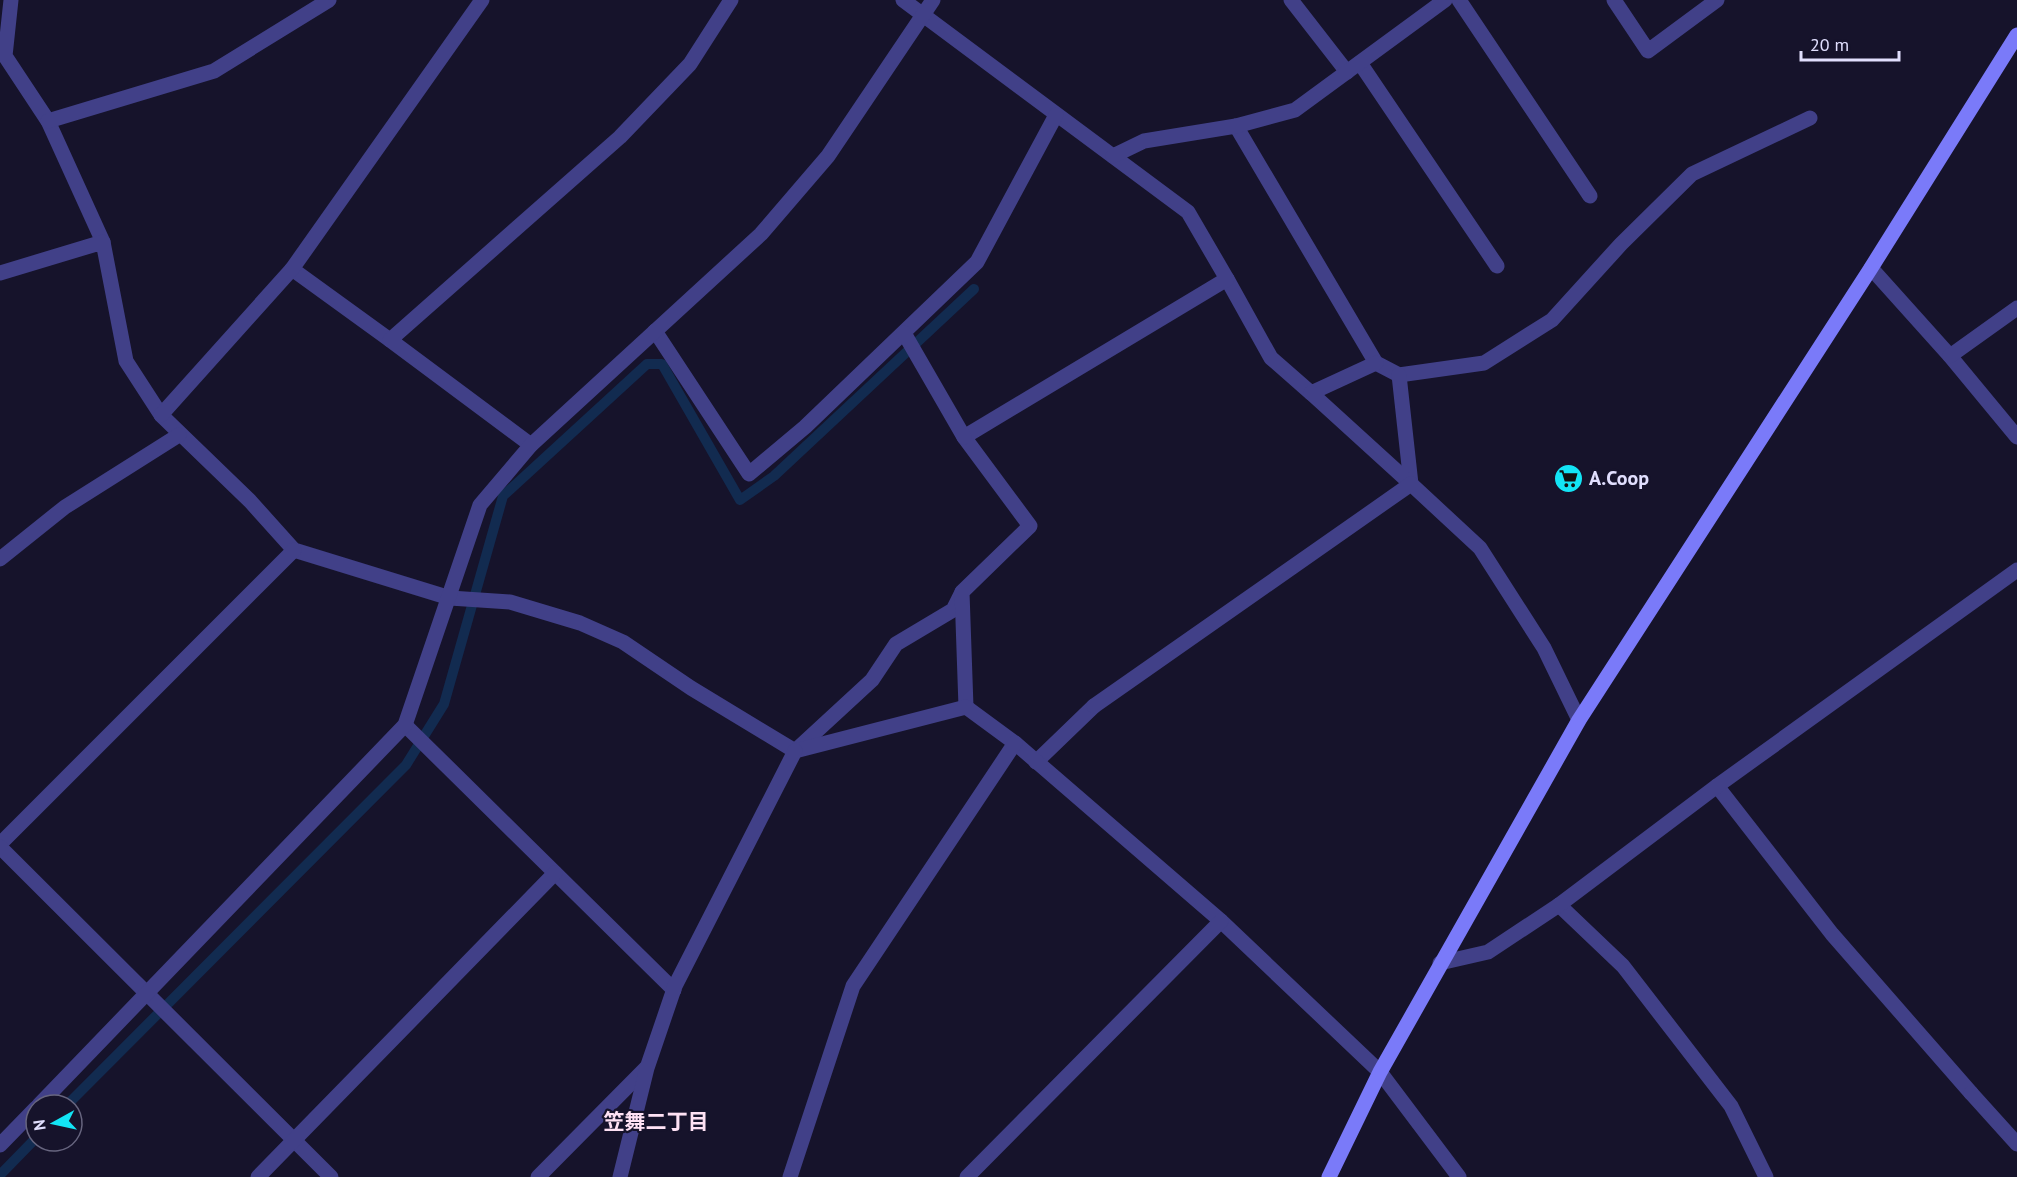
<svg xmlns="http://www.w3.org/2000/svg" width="2017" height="1177" font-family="'PT Sans','Noto Sans JP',sans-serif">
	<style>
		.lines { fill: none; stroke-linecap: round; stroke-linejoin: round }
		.stream { stroke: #122b50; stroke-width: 10 }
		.lane { stroke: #414088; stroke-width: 15 }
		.street { stroke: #414088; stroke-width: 15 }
		.secondary { stroke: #7a7af9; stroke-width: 15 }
		.labels { text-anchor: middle; stroke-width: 4.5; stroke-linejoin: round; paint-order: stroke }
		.poi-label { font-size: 20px; font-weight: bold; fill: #e1dffe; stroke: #16132b; text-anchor: start }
		.neighbourhood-label { font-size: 21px; font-weight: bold; fill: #fee1f4; stroke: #16132b }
	</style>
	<rect width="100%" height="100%" fill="#16132b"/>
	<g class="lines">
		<g class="stream">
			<path d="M 67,1105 L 406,765 L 444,704 L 503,496 L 647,364 L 662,364 L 740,500 L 774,476 L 974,289"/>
			<path d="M 0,1175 L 36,1138"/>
		</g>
		<g class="lane">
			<path d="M 11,0 L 5,56 L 48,121 L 103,242"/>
			<path d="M 1459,0 L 1590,196"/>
			<path d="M 1360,63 L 1497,266"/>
			<path d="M 48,121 L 214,71 L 329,0"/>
			<path d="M 1236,126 L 1376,363 L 1399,375 L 1484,363 L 1552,320 L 1621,244 L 1692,174 L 1810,118"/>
			<path d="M 1227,279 L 1271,358 L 1311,393 L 1376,363"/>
			<path d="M 1399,375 L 1411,484"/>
			<path d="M 1311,393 L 1411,484"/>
			<path d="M 795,751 L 872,680 L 896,644 L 953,610 L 962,592"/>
			<path d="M 1036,762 L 1094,706"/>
			<path d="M 1717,786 L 1832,934 L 1971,1093"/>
			<path d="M 1559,905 L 1623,966 L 1731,1106 L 1766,1177"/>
		</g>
		<g class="street">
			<path d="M 903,0 L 1188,212 L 1227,279 L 964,437 L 1030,526 L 962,592 L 966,707"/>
			<path d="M 1291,0 L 1347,72"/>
			<path d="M 1614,0 L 1648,51 L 1717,0"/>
			<path d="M 1113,156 L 1144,141 L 1236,126 L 1295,110 L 1445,0"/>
			<path d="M 1871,268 L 1950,356 L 2017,437"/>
			<path d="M 292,269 L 390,340"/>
			<path d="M 0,273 L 103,242 L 126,361 L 161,415 L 250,501 L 294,550 L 450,598 L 510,602 L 580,623 L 623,642 L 691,688 L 795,751 L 966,707 L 1015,743 L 1221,921 L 1380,1072 L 1459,1177"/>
			<path d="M 655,331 L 749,474 L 805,427 L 977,262 L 1056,115"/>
			<path d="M 904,333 L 964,437"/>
			<path d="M 1950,356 L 2017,308"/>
			<path d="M 161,415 L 292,269 L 482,0"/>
			<path d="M 531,445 L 390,340 L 620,137 L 690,64 L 731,0"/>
			<path d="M 0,559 L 65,507 L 179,435"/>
			<path d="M 1094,706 L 1411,484 L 1480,548 L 1544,648 L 1579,720"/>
			<path d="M 405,725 L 674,990"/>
			<path d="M 0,844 L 294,550"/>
			<path d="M 0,847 L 331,1177"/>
			<path d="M 1440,963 L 1488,952 L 1559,905 L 1717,786 L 2017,570"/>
			<path d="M 1971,1093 L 2017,1144"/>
			<path d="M 39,1105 L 405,725 L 480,505 L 531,445 L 761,234 L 828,156 L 933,0"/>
			<path d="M 0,1145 L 36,1108"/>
			<path d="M 258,1177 L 555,873"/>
			<path d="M 538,1177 L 646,1068"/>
			<path d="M 620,1177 L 647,1068 L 675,986 L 795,751"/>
			<path d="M 790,1177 L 853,986 L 1015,743"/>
			<path d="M 967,1177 L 1221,921"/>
		</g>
		<path class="secondary" d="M 1329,1177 L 1380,1072 L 1579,720 L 1871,268 L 2017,35"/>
	</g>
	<defs>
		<symbol id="supermarket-disc" viewBox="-11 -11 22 22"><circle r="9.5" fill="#13e4f5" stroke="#16132b"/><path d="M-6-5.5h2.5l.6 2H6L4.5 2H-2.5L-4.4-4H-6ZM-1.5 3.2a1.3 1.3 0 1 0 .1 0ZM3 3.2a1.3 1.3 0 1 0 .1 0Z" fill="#111"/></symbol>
	</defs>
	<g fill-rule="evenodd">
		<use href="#supermarket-disc" x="1552" y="462" width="33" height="33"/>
	</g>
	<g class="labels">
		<g class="poi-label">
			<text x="1589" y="485">A.Coop</text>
		</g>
		<g class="neighbourhood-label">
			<text x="656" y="1129">笠舞二丁目</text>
		</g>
	</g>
	<g transform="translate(54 1123) rotate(262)"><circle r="28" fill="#16132b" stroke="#67657f" stroke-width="1.5"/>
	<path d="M0-4.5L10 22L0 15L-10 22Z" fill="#13e4f5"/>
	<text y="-9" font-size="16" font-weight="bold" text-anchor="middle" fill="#e1dffe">N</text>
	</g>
	<path d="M1801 51v9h98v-9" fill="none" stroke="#e1dffe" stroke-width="3"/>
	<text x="1810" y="51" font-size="18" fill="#e1dffe" stroke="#16132b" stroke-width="4.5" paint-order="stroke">20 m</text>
</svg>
